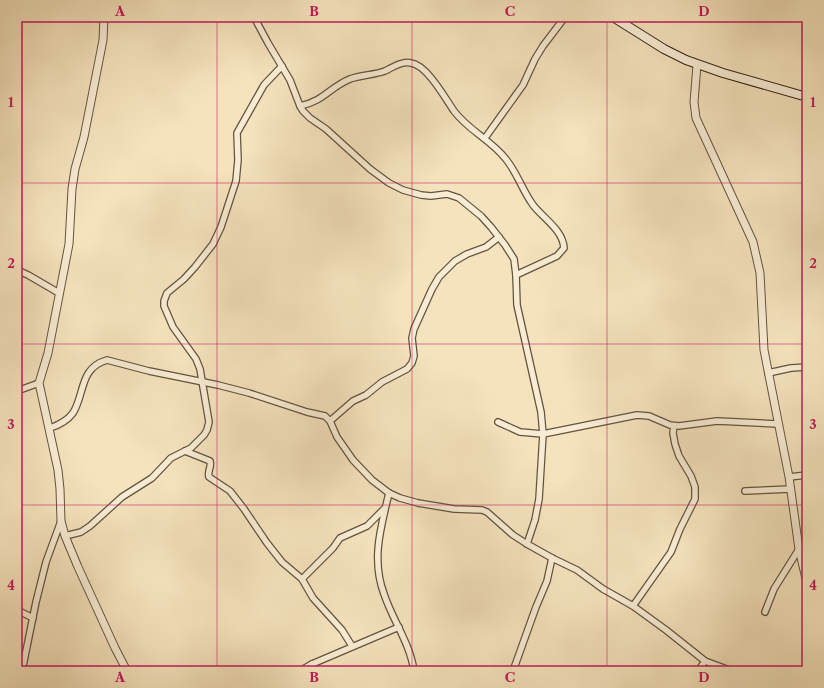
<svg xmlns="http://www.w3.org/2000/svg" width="824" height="688" font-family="'Libre Caslon Text',serif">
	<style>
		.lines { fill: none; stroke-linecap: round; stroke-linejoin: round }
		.minor-casing { stroke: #635340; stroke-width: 8 }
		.tertiary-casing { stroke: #635340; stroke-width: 9 }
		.secondary-casing { stroke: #322316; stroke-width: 10 }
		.minor { stroke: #f8edd4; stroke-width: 5.5 }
		.tertiary { stroke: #f8edd4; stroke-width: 7 }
		.secondary { stroke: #f8edd4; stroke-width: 8 }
		.grid { fill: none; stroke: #c2185b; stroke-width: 1; stroke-opacity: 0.55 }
		.neatline { fill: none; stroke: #c2185b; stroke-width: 1.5 }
		.grid-label { font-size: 13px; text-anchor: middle; font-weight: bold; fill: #c2185b }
	</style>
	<rect width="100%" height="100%" fill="#f5e3bd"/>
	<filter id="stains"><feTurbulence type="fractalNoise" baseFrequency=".005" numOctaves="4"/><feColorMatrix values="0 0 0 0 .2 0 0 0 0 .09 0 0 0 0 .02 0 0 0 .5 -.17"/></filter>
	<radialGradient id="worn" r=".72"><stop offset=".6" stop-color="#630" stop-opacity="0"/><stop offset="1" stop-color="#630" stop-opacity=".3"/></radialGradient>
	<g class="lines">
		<defs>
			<g id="minor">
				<path d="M 254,17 L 268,43 L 290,80 L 300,106 L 303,111 L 310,118 L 326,129 L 370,169 L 389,183 L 403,190 L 421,195 L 431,196 L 447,194 L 459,198 L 481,216 L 491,227 L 505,245 L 514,259 L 516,275 L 517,305 L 541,412 L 543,434 L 539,499 L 535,520 L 527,544"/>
				<path d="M 300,106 C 324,101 330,87 350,79 C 361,75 374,75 385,71 C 393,67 402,61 411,63 C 427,65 445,98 454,111 C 468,130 491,140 505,158 C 517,172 522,190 533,205 C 543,218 563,230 564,248 L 557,256 L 516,275"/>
				<path d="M 485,138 L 523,85 L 535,59 L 543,46 L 565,17"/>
				<path d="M 17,270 L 28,275 L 59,293"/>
				<path d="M 768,373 L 791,368 L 807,367"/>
				<path d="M 17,391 L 39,383"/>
				<path d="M 330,421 L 353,401 L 366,395 L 382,382 L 407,369 L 412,363 L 414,356 L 412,338 L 414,329 L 432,289 L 439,277 L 455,261 L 467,254 L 486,247 L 499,237"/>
				<path d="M 498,422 L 520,432 L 543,434 L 637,415 L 649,416 L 670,425 L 679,426 L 717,421 L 778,424"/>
				<path d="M 50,428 C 59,425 67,421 73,413 C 85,394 79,368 107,360 L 149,371 L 218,385 L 249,393 L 307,412 L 325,416 L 330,421 L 337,437 L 353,460 L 372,480 L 389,493 L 400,498 L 418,503 L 454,509 L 482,510 L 487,512 L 513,535 L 527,544 L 552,558 L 577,570 L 603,589 L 633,606 L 666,630 L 705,661 L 732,671"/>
				<path d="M 185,451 L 210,461 C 212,467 207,471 209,477 L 230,491 L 244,509 L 267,543 L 282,562 L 302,579 L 313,598 L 342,630 L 352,646"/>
				<path d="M 789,477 L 807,475"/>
				<path d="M 745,491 L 791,489"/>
				<path d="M 389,493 C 381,527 371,559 384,594 C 393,621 410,643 414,671"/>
				<path d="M 65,536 L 81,532 L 90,526 L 122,497 L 152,478 L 171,458 L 191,448 L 204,435 L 207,430 L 209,422 L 200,369 L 196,359 L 173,327 L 164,306 L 164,301 L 167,293 L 184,279 L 195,267 L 213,244 L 221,227 L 236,181 L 238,160 L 237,133 L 264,85 L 282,66"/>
				<path d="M 302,579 L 333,548 L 340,538 L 367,526 L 384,509"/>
				<path d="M 633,606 L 671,552 L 680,529 L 695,499 L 695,487 L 691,476 L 679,456 L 675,444 L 673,433 L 674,426"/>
				<path d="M 17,610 L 33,618"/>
				<path d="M 765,612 L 774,589 L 799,549"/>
				<path d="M 312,664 L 315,671"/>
				<path d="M 22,671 L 36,602 L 46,562 L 61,521"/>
				<path d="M 300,671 L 312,664 L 399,627"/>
				<path d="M 513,671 L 536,607 L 547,581 L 552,558"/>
				<path d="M 698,671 L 705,661"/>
			</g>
			<g id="tertiary">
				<path d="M 104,17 L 103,40 L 84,137 L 75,169 L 72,189 L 69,244 L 48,353 L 39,383 L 58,470 L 60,489 L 61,521 L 65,536 L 78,567 L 115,648 L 127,671"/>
				<path d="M 697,65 L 694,102 L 696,118 L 753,242 L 760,273 L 764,350 L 789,477 L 799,549 L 807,583"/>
			</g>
			<path id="secondary" d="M 613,17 L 664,49 L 686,60 L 723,73 L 807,97"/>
		</defs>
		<use href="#minor" class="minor-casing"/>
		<use href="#tertiary" class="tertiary-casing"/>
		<use href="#secondary" class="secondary-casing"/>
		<use href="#minor" class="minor"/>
		<use href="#tertiary" class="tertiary"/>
		<use href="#secondary" class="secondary"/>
	</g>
	<path class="grid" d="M 217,17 L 217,671M 412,17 L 412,671M 607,17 L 607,671M 17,183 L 807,183M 17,344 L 807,344M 17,505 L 807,505"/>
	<rect width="824" height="688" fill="none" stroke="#f5e3bd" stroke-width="44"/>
	<rect x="22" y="22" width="780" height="644" class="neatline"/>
	<g class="grid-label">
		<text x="120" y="16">A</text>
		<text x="314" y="16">B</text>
		<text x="510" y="16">C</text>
		<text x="704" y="16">D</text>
		<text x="11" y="107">1</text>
		<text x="813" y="107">1</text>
		<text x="11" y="268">2</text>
		<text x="813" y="268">2</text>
		<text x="11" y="429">3</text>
		<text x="813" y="429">3</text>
		<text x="11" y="590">4</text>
		<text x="813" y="590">4</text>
		<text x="120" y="682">A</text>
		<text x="314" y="682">B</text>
		<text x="510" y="682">C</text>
		<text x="704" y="682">D</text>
	</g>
	<rect width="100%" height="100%" filter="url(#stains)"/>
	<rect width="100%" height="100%" fill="url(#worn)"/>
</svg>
